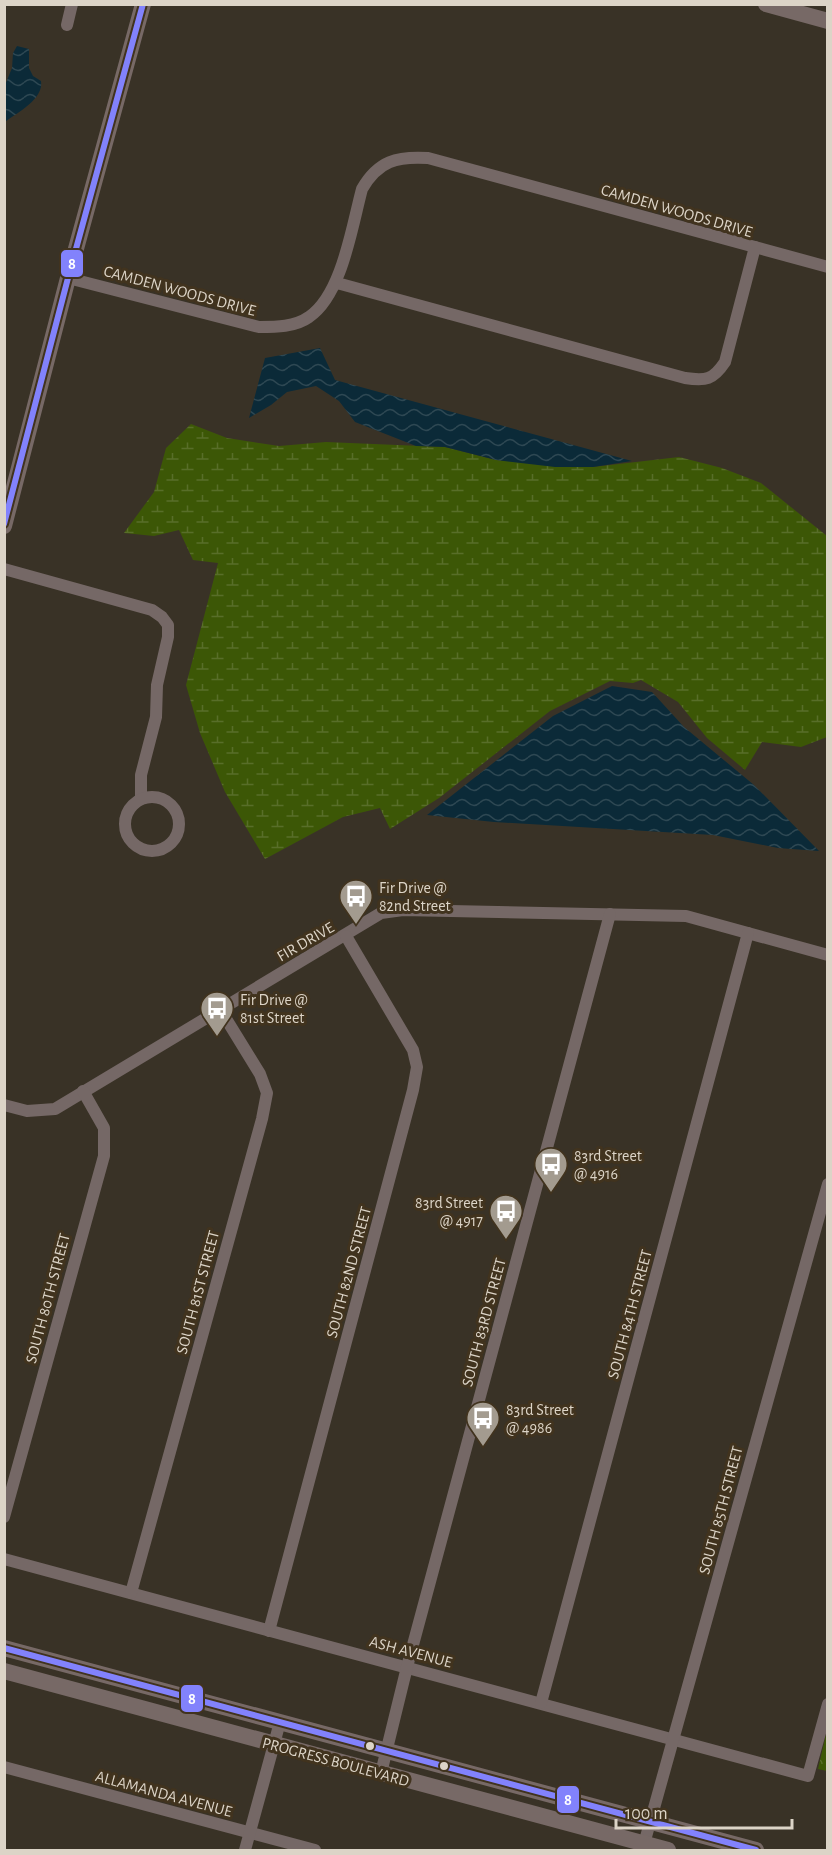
<svg xmlns="http://www.w3.org/2000/svg" width="832" height="1855" font-family="'Alegreya Sans',sans-serif">
	<style>
		.forest { fill: url(#forest-crowns) }
		.wetland { fill: url(#wetland-marsh) }
		.water { fill: url(#water-waves) }
		.lines { fill: none; stroke-linecap: round; stroke-linejoin: round }
		.street { stroke: #756866; stroke-width: 12 }
		.secondary { stroke: #776966; stroke-width: 16 }
		.bus-1-casing { stroke: #41331e; stroke-width: 10 }
		.bus-1 { stroke: #8282fc; stroke-width: 6 }
		.bus-dot { fill: #dcd4c7; stroke: #41331e; stroke-width: 2 }
		.labels { text-anchor: middle; stroke-width: 6; stroke-linejoin: round; paint-order: stroke }
		.street-label { font-size: 16px; fill: #dcd4c7; stroke: #41331e }
		.poi-label { font-size: 16px; fill: #dcd4c7; stroke: #41331e; text-anchor: start }
		.line-badge { stroke: #41331e; stroke-width: 2 }
		.badge-label { font-size: 16px; text-anchor: middle; font-weight: bold; fill: #fff }
	</style>
	<defs>
		<pattern id="forest-crowns" width="20" height="18" patternUnits="userSpaceOnUse" patternTransform="scale(1.5)"><rect width="20" height="18" fill="#3c5706"/><path d="M2 6a3 3 0 1 1 6 0M12 15a3 3 0 1 1 6 0" fill="none" stroke="#586e29"/></pattern>
		<pattern id="wetland-marsh" width="20" height="14" patternUnits="userSpaceOnUse" patternTransform="scale(1.5)"><rect width="20" height="14" fill="#3c5706"/><path d="M1 5h8M5 5V1M11 12h8M15 12V8" fill="none" stroke="#586e29"/></pattern>
		<pattern id="water-waves" width="16" height="10" patternUnits="userSpaceOnUse" patternTransform="scale(1.5)"><rect width="16" height="10" fill="#0b2a38"/><path d="M0 5q4-4 8 0t8 0" fill="none" stroke="#2e4853"/></pattern>
	</defs>
	<rect width="100%" height="100%" fill="#393226"/>
	<path class="forest" d="M 827,1730 L 828,1771 L 827,1771 L 818,1769 Z"/>
	<path class="wetland" d="M 191,424 L 227,438 L 279,446 L 326,442 L 445,447 L 496,460 L 593,467 L 679,457 L 722,468 L 761,483 L 827,536 L 827,737 L 801,747 L 762,742 L 745,770 L 707,738 L 678,702 L 641,680 L 633,683 L 610,681 L 550,711 L 439,798 L 390,829 L 380,808 L 343,817 L 265,859 L 225,792 L 200,733 L 186,685 L 218,563 L 193,560 L 179,530 L 154,536 L 124,533 L 154,492 L 166,448 Z"/>
	<g class="water">
		<path d="M 17,46 L 29,49 L 29,68 L 33,76 L 41,81 C 44,99 18,112 5,122 L 5,85 L 12,68 L 13,53 Z"/>
		<path d="M 320,348 L 335,380 L 632,461 L 593,467 L 555,467 L 496,460 L 445,447 L 416,446 L 355,422 L 339,401 L 316,386 L 287,392 L 271,405 L 249,418 L 265,358 Z"/>
		<path d="M 612,686 L 652,692 L 684,727 L 754,785 L 819,851 L 778,848 L 713,835 L 494,822 L 427,815 L 553,716 Z"/>
	</g>
	<g class="lines">
		<g class="street">
			<path d="M 67,25 L 72,4"/>
			<path d="M 755,247 L 828,267"/>
			<path d="M 68,278 L 259,327 C 276,327 295,327 309,317 C 342,295 352,226 362,189 C 378,161 397,156 428,158 L 755,247 L 725,362 C 713,380 706,381 685,378 L 337,283"/>
			<path d="M 4,569 L 152,610 L 162,617 L 168,625 L 168,637 L 157,685 L 156,717 L 141,775 L 141,799"/>
			<circle cx="152" cy="824" r="27"/>
			<path d="M 4,1105 L 27,1111 L 55,1109 L 381,913 L 403,910 L 686,916 L 828,955"/>
			<path d="M 4,1517 L 104,1156 L 104,1128 L 83,1091"/>
			<path d="M 4,1559 L 808,1776 L 828,1704"/>
			<path d="M 131,1593 L 262,1119 L 267,1093 L 260,1074 L 220,1009"/>
			<path d="M 269,1631 L 413,1090 L 417,1067 L 413,1050 L 346,936"/>
			<path d="M 541,1703 L 748,933"/>
			<path d="M 4,1767 L 315,1850"/>
			<path d="M 381,1773 L 407,1667 L 610,914"/>
			<path d="M 644,1844 L 828,1184"/>
			<path d="M 245,1850 L 280,1722"/>
		</g>
		<g class="secondary">
			<path d="M 766,4 L 828,21"/>
			<path d="M 4,526 L 68,278 L 143,4"/>
			<path d="M 4,1648 L 756,1850"/>
			<path d="M 4,1671 L 668,1850"/>
		</g>
		<defs>
			<g id="bus-1">
				<path d="M 4,524 L 68,278 L 143,4"/>
				<path d="M 4,1648 L 756,1850"/>
			</g>
		</defs>
		<use href="#bus-1" class="bus-1-casing"/>
		<use href="#bus-1" class="bus-1"/>
	</g>
	<defs>
		<symbol id="bus-pin" viewBox="-11 -11 22 30"><path d="M0 17L-7.5 6A9.5 9.5 0 1 1 7.5 6Z" fill="#a39b8f" stroke="#41331e"/><path d="M-5-6H5V4H4V6H2V4H-2V6H-4V4H-5ZM-3.5-4V0h7V-4ZM-3.5 1.2v1.5H-2V1.2ZM2 1.2v1.5H3.5V1.2Z" fill="#fff"/></symbol>
	</defs>
	<g fill-rule="evenodd">
		<use href="#bus-pin" x="337" y="877" width="38" height="52"/>
		<use href="#bus-pin" x="198" y="989" width="38" height="52"/>
		<use href="#bus-pin" x="532" y="1145" width="38" height="52"/>
		<use href="#bus-pin" x="487" y="1192" width="38" height="52"/>
		<use href="#bus-pin" x="464" y="1399" width="38" height="52"/>
	</g>
	<g class="bus-dot">
		<circle cx="370" cy="1746" r="5"/>
		<circle cx="444" cy="1766" r="5"/>
	</g>
	<g class="labels">
		<g class="street-label">
			<text transform="translate(677 210) rotate(16)" y="6">CAMDEN WOODS DRIVE</text>
			<text transform="translate(180 290) rotate(15)" y="6">CAMDEN WOODS DRIVE</text>
			<text transform="translate(305 941) rotate(-30)" y="6">FIR DRIVE</text>
			<text transform="translate(348 1272) rotate(-75)" y="6">SOUTH 82ND STREET</text>
			<text transform="translate(197 1292) rotate(-75)" y="6">SOUTH 81ST STREET</text>
			<text transform="translate(47 1298) rotate(-75)" y="6">SOUTH 80TH STREET</text>
			<text transform="translate(629 1314) rotate(-75)" y="6">SOUTH 84TH STREET</text>
			<text transform="translate(483 1322) rotate(-75)" y="6">SOUTH 83RD STREET</text>
			<text transform="translate(720 1510) rotate(-75)" y="6">SOUTH 85TH STREET</text>
			<text transform="translate(411 1651) rotate(15)" y="6">ASH AVENUE</text>
			<text transform="translate(336 1761) rotate(15)" y="6">PROGRESS BOULEVARD</text>
			<text transform="translate(164 1793) rotate(15)" y="6">ALLAMANDA AVENUE</text>
		</g>
		<g class="poi-label">
			<text x="379" y="893">Fir Drive @<tspan x="379" dy="18">82nd Street</tspan></text>
			<text x="240" y="1005">Fir Drive @<tspan x="240" dy="18">81st Street</tspan></text>
			<text x="574" y="1161">83rd Street<tspan x="574" dy="18">@ 4916</tspan></text>
			<text x="483" y="1208" text-anchor="end">83rd Street<tspan x="483" dy="18">@ 4917</tspan></text>
			<text x="506" y="1415">83rd Street<tspan x="506" dy="18">@ 4986</tspan></text>
		</g>
	</g>
	<g class="line-badge">
		<rect x="60" y="249" width="24" height="29" rx="6" fill="#8282fc"/>
		<rect x="180" y="1684" width="24" height="29" rx="6" fill="#8282fc"/>
		<rect x="556" y="1785" width="24" height="29" rx="6" fill="#8282fc"/>
	</g>
	<g class="badge-label">
		<text x="72" y="269">8</text>
		<text x="192" y="1704">8</text>
		<text x="568" y="1805">8</text>
	</g>
	<rect width="832" height="1855" fill="none" stroke="#dcd4c7" stroke-width="12"/>
	<path d="M616 1819v9h176v-9" fill="none" stroke="#dcd4c7" stroke-width="3"/>
	<text x="625" y="1819" font-size="18" fill="#dcd4c7" stroke="#41331e" stroke-width="4.5" paint-order="stroke">100 m</text>
</svg>
